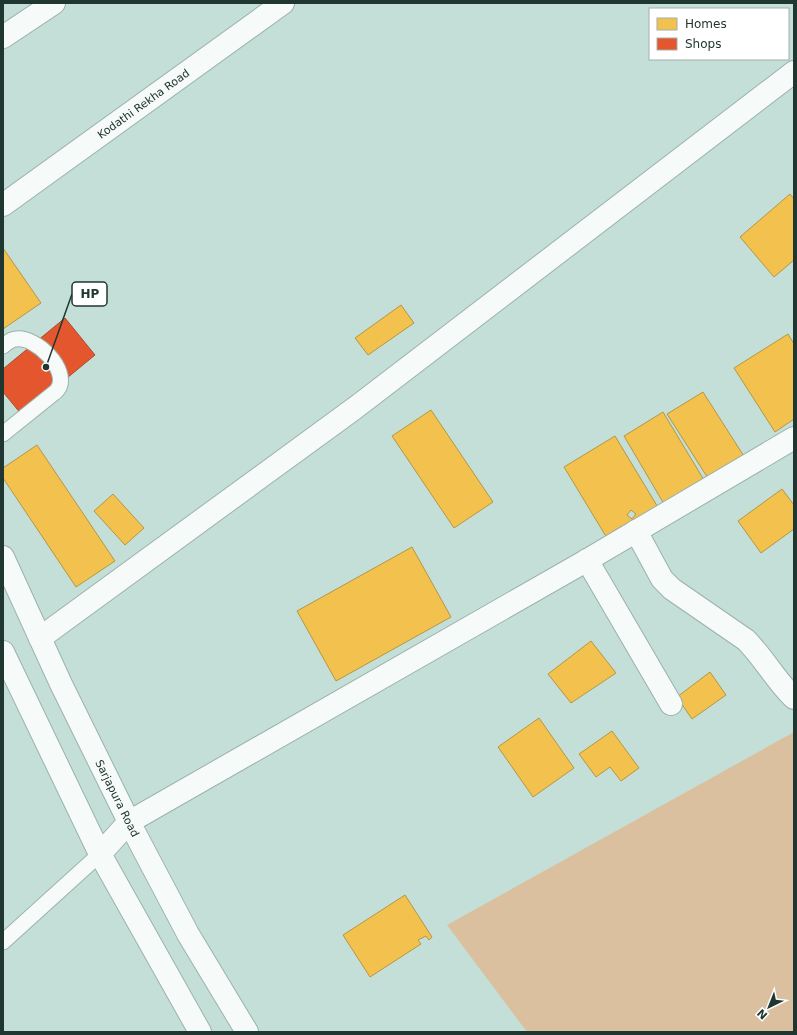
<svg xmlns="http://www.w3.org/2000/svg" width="797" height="1035" font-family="'DejaVu Sans',sans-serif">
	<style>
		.green { fill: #dbc09f }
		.homes { fill: #f2c14e; stroke: #b39745; fill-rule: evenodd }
		.shops { fill: #e4572e; stroke: #a94d2f }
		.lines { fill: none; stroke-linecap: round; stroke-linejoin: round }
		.service-casing { stroke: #9cb2ad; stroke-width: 17 }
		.minor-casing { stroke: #9cb2ad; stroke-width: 24 }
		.primary-casing { stroke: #9cb2ad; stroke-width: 24 }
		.service { stroke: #f6faf9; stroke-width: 15 }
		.minor { stroke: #f6faf9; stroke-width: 22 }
		.primary { stroke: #f6faf9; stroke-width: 22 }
		.labels { text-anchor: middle; stroke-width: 4; stroke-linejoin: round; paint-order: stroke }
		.street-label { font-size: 11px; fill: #203630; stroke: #fff }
		.leader { fill: none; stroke: #203630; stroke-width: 1.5 }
		.callout-dot { fill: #203630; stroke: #fff; stroke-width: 1.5 }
		.callout { fill: #fff; stroke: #203630; stroke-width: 1.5 }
		.callout-label { font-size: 12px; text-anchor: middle; font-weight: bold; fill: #203630 }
	</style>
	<rect width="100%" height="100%" fill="#c3dfd8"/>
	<path class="green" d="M 794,732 L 794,1032 L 527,1032 L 447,925 Z"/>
	<g class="homes">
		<path d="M 790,194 L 794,199 L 794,260 L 774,277 L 740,237 Z"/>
		<path d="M 3,248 L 41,303 L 3,329 Z"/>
		<path d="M 401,305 L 414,323 L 368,355 L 355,338 Z"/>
		<path d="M 788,334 L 794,344 L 794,419 L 775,432 L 734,368 Z"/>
		<path d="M 703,392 L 747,461 L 711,483 L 667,414 Z"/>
		<path d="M 431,410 L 493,502 L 454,528 L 392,436 Z"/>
		<path d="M 663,412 L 704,480 L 664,504 L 624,436 Z"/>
		<path d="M 615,436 L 659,509 L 624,531 L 622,526 L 612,532 L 617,539 L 610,543 L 564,467 ZM 631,510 L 636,514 L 632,519 L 627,515 Z"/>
		<path d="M 37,445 L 115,561 L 76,587 L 3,478 L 3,468 Z"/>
		<path d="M 782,489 L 794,505 L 794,529 L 761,553 L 738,521 Z"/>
		<path d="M 113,494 L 144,528 L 125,545 L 94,511 Z"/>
		<path d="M 412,547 L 451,617 L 336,681 L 297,611 Z"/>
		<path d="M 591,641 L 616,673 L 571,703 L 548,674 Z"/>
		<path d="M 710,672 L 726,695 L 692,719 L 677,697 Z"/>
		<path d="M 539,718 L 574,768 L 533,797 L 498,747 Z"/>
		<path d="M 612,731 L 639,768 L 621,781 L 610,767 L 596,777 L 579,754 Z"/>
		<path d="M 405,895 L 432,937 L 429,940 L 426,936 L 418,940 L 421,944 L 370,977 L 343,935 Z"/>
	</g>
	<path class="shops" d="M 65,318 L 95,355 L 22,415 L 3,392 L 3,369 Z"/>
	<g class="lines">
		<defs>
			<g id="service">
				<path d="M 3,346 C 7,343 11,339 16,339 C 36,336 70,370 58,389 C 57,390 56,392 54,393 L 3,434"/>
				<path d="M 3,942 L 100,854"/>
			</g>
			<g id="minor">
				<path d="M 3,37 L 54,3"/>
				<path id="s1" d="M 3,205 L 283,3"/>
				<path d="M 636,531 L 662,579 L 672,589 L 746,640 C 764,658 776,681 794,698"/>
				<path d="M 587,560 L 671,704"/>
				<path d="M 40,638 L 355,408 L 794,72"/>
				<path d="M 100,854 L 129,822 L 584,562 L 794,438"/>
			</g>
			<g id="primary">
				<path id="s2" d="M 3,557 L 61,684 L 129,822 L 188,934 L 247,1032"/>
				<path d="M 3,652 L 100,854 L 200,1032"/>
			</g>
		</defs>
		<use href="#service" class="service-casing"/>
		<use href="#minor" class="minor-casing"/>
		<use href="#primary" class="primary-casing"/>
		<use href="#service" class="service"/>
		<use href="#minor" class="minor"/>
		<use href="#primary" class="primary"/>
	</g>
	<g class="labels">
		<g class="street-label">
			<text dy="4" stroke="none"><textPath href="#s1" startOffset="173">Kodathi Rekha Road</textPath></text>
			<text dy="4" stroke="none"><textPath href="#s2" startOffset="267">Sarjapura Road</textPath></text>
		</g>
	</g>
	<path class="leader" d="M46 367L72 294"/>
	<circle class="callout-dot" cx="46" cy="367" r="4"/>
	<rect class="callout" x="72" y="282" width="35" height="24" rx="4"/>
	<g class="callout-label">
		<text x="90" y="298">HP</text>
	</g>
	<rect width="797" height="1035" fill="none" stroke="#203630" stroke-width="8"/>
	<rect x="649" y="8" width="140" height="52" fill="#ffffff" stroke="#a6afac"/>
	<rect x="657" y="18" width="20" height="12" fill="#f2c14e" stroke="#a6afac"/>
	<text x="685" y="28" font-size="12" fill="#203630">Homes</text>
	<rect x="657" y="38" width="20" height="12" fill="#e4572e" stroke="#a6afac"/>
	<text x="685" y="48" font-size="12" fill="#203630">Shops</text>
	<g transform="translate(769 1007) rotate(223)" stroke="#ffffff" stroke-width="3" paint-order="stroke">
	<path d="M0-3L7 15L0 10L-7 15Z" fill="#203630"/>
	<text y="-6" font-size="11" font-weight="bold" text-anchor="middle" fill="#203630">N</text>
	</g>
</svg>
